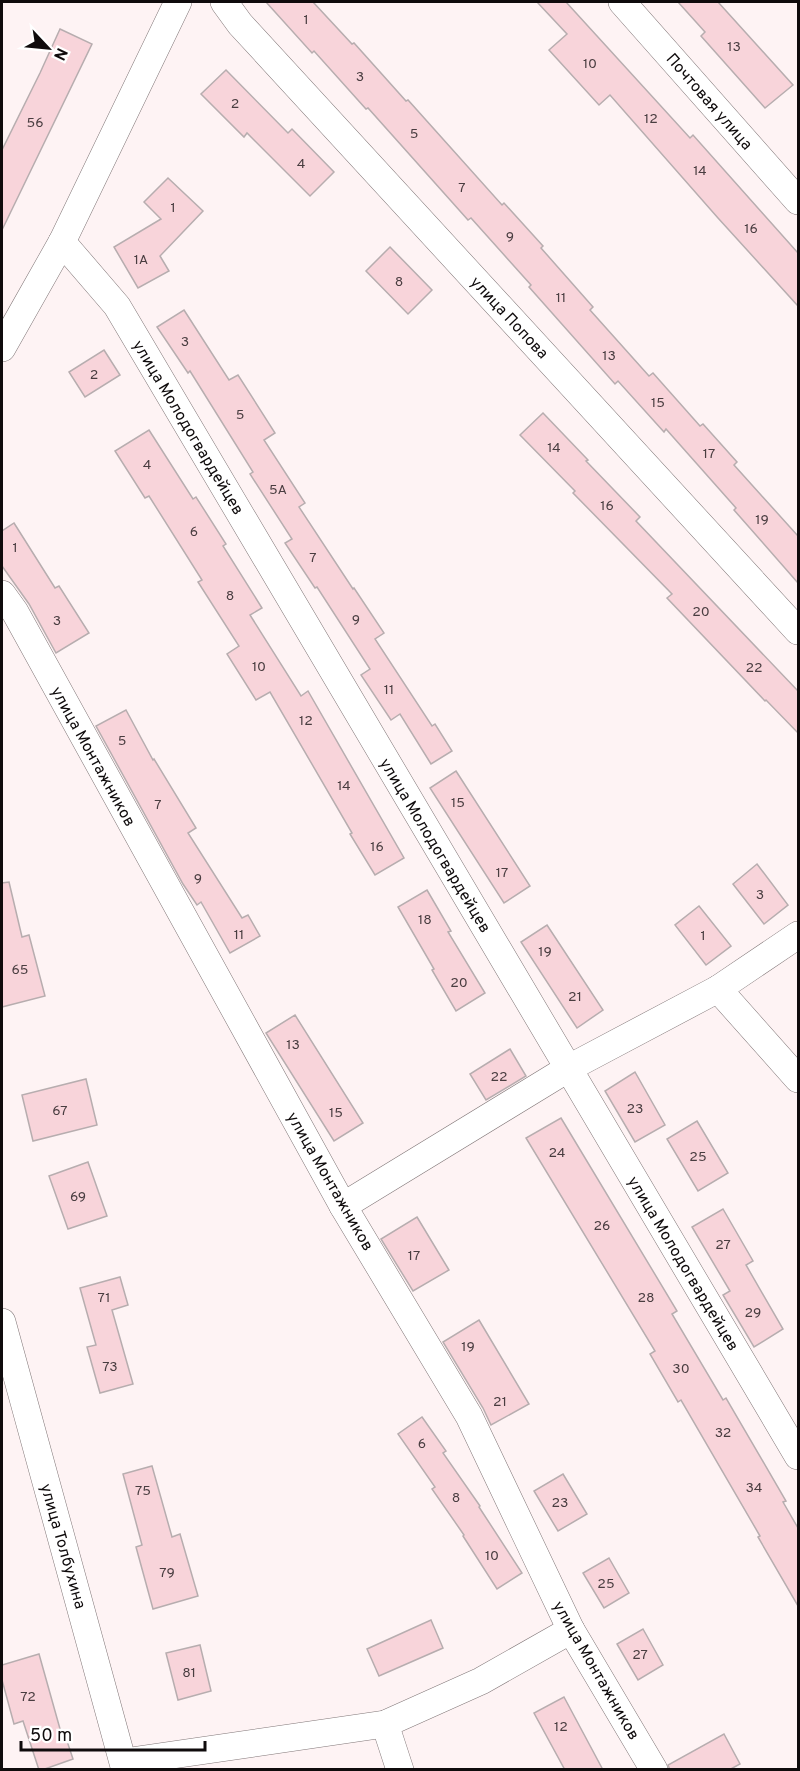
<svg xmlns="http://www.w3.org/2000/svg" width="800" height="1771" font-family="Overpass,sans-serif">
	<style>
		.building { fill: #f8d4da; stroke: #b7adaf; stroke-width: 1.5 }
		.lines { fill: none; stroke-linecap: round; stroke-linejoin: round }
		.street-casing { stroke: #817778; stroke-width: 28 }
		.street { stroke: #fff; stroke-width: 27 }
		.labels { text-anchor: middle; stroke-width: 6; stroke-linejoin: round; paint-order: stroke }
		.number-label { font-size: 14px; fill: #493d40 }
		.street-label { font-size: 16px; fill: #0f0b0c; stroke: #fff }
	</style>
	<rect width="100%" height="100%" fill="#fef3f4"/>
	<g class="building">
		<path d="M 266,2 L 313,2 L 352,44 L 354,43 L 406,101 L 408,100 L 502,205 L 504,203 L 543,246 L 541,248 L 593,307 L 590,310 L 649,376 L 653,373 L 700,426 L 703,424 L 737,462 L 734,465 L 798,536 L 798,583 L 734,510 L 736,508 L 666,429 L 664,432 L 618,381 L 615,384 L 529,287 L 531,285 L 471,218 L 468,220 L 368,108 L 366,109 L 314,51 L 312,53 Z"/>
		<path d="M 537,2 L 566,2 L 690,138 L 693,135 L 798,253 L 798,306 L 718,218 L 610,95 L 599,105 L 549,50 L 567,34 Z"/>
		<path d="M 678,2 L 718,2 L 793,85 L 765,108 L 701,36 L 705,32 Z"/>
		<path d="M 60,29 L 92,44 L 2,230 L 2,150 L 40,73 Z"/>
		<path d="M 226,70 L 288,133 L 292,129 L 334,172 L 310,196 L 247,133 L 244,137 L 201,94 Z"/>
		<path d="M 168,178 L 203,211 L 160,256 L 169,271 L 138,288 L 114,247 L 161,219 L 144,202 Z"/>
		<path d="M 390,247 L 432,290 L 408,314 L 366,271 Z"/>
		<path d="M 184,310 L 229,380 L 238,375 L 275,433 L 264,440 L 305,503 L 299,507 L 353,589 L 354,588 L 384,633 L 375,639 L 432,726 L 435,724 L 452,751 L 431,764 L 400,714 L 391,720 L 361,675 L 370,669 L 317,587 L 315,588 L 285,543 L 292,539 L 250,474 L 253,472 L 190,371 L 188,373 L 157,327 Z"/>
		<path d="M 104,350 L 120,375 L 85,397 L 69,372 Z"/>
		<path d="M 543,413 L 588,460 L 586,461 L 640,517 L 636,521 L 798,691 L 798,733 L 766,700 L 765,701 L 667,598 L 672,594 L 573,493 L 575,491 L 520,435 Z"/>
		<path d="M 149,430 L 193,499 L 196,497 L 226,544 L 223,546 L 262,608 L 250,615 L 301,696 L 308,691 L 404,858 L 375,875 L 350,834 L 352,833 L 270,692 L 256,700 L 227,654 L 239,646 L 198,582 L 202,580 L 149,496 L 145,498 L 115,451 Z"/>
		<path d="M 14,523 L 55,588 L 59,586 L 89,633 L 56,653 L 29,604 L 2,566 L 2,531 Z"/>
		<path d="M 126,710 L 153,760 L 154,759 L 196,828 L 188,833 L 242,918 L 248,915 L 260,936 L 230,953 L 201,902 L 197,905 L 183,884 L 96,726 Z"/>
		<path d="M 456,771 L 530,886 L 504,903 L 430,788 Z"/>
		<path d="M 757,864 L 788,905 L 764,924 L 733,884 Z"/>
		<path d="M 9,882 L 22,937 L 29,935 L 45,996 L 2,1007 L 2,883 Z"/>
		<path d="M 427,890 L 451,931 L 448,932 L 485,993 L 456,1011 L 432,970 L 434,969 L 398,907 Z"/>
		<path d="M 699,906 L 731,946 L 706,965 L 675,925 Z"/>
		<path d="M 547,925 L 603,1010 L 577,1028 L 521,942 Z"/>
		<path d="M 295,1015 L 363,1123 L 334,1141 L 266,1033 Z"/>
		<path d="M 510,1049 L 526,1076 L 486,1100 L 470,1074 Z"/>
		<path d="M 635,1072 L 665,1125 L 635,1142 L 605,1091 Z"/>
		<path d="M 86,1079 L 97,1125 L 33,1141 L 22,1095 Z"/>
		<path d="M 561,1118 L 677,1311 L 672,1314 L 723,1400 L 726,1398 L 786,1501 L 783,1502 L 798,1528 L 798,1606 L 758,1537 L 760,1536 L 681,1400 L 678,1402 L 650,1354 L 655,1351 L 526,1138 Z"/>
		<path d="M 697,1121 L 728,1173 L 698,1191 L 667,1139 Z"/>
		<path d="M 88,1162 L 107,1216 L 68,1229 L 49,1176 Z"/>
		<path d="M 723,1209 L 753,1261 L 746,1265 L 783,1329 L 754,1347 L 723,1295 L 730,1291 L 692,1227 Z"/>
		<path d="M 417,1217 L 449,1270 L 413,1291 L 381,1239 Z"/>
		<path d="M 120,1277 L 128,1305 L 112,1310 L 133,1384 L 100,1393 L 87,1347 L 96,1345 L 80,1288 Z"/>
		<path d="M 479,1320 L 529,1404 L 491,1425 L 483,1408 L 443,1342 Z"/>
		<path d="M 422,1417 L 446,1451 L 443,1453 L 480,1506 L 479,1507 L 522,1573 L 497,1589 L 463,1536 L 464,1535 L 432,1489 L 435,1487 L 398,1434 Z"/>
		<path d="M 152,1466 L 172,1537 L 180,1534 L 198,1596 L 153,1609 L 136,1547 L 142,1545 L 123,1474 Z"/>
		<path d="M 563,1474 L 587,1514 L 558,1531 L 534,1491 Z"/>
		<path d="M 609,1558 L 629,1593 L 604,1608 L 583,1573 Z"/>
		<path d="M 431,1620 L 443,1648 L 379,1676 L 367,1649 Z"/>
		<path d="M 643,1629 L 663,1665 L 638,1680 L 617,1644 Z"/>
		<path d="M 200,1645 L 211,1691 L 178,1700 L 166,1653 Z"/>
		<path d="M 39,1654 L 62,1736 L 65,1735 L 73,1759 L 42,1770 L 39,1770 L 23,1721 L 14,1724 L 2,1680 L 2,1665 Z"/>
		<path d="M 564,1697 L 603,1770 L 565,1770 L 534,1713 Z"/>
		<path d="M 724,1734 L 740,1764 L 729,1770 L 670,1770 L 668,1765 Z"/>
	</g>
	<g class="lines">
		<defs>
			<g id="street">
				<path d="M 224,2 L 240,24 L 798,631"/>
				<path d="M 622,2 L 798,201"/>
				<path d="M 62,242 L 117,306 L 798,1456"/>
				<path d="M 2,348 L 62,242 L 178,2"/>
				<path d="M 2,594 L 15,612 L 343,1206 L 469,1416 L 571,1630 L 654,1770"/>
				<path d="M 718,989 L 798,1079"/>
				<path d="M 343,1206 L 569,1068 L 718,989 L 798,935"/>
				<path d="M 2,1322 L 125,1770"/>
				<path d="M 385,1724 L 400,1770"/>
				<path d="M 124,1762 L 385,1724 L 481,1681 L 571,1630"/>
			</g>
		</defs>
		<use href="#street" class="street-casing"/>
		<use href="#street" class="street"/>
	</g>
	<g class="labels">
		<g class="number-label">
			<text x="306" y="24">1</text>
			<text x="734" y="51">13</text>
			<text x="590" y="68">10</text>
			<text x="360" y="81">3</text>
			<text x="235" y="108">2</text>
			<text x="651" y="123">12</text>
			<text x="35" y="127">56</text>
			<text x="414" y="138">5</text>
			<text x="301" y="168">4</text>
			<text x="700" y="175">14</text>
			<text x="462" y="192">7</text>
			<text x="173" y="212">1</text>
			<text x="751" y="233">16</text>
			<text x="510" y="241">9</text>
			<text x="141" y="264">1А</text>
			<text x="399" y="286">8</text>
			<text x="561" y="302">11</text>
			<text x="185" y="346">3</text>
			<text x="609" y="360">13</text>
			<text x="94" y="379">2</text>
			<text x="658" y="407">15</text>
			<text x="240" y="419">5</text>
			<text x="554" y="452">14</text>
			<text x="709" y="458">17</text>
			<text x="147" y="469">4</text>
			<text x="278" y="494">5А</text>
			<text x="607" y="510">16</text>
			<text x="762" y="524">19</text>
			<text x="194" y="536">6</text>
			<text x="15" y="552">1</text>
			<text x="313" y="562">7</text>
			<text x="230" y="600">8</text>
			<text x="701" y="616">20</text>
			<text x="356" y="624">9</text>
			<text x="57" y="625">3</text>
			<text x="259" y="671">10</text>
			<text x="754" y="672">22</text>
			<text x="389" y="694">11</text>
			<text x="306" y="725">12</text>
			<text x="122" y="745">5</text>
			<text x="344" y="790">14</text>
			<text x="458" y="807">15</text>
			<text x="158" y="809">7</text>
			<text x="377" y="851">16</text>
			<text x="502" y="877">17</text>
			<text x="198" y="883">9</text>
			<text x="760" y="899">3</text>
			<text x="425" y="924">18</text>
			<text x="239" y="939">11</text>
			<text x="703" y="940">1</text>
			<text x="545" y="956">19</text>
			<text x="20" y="974">65</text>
			<text x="459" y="987">20</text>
			<text x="575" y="1001">21</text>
			<text x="293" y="1049">13</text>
			<text x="499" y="1081">22</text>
			<text x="635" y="1113">23</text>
			<text x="60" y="1115">67</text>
			<text x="336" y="1117">15</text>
			<text x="557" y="1157">24</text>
			<text x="698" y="1161">25</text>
			<text x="78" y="1201">69</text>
			<text x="602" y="1230">26</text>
			<text x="723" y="1249">27</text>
			<text x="414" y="1260">17</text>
			<text x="104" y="1302">71</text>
			<text x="646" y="1302">28</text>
			<text x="753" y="1317">29</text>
			<text x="468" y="1351">19</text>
			<text x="110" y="1371">73</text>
			<text x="681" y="1373">30</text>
			<text x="500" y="1406">21</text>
			<text x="723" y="1437">32</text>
			<text x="422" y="1448">6</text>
			<text x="754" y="1492">34</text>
			<text x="143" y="1495">75</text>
			<text x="456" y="1502">8</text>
			<text x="560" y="1507">23</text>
			<text x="492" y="1560">10</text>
			<text x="167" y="1577">79</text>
			<text x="606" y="1588">25</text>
			<text x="640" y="1659">27</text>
			<text x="189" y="1677">81</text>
			<text x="28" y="1701">72</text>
			<text x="561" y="1731">12</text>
		</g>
		<g class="street-label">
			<text transform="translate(710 101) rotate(49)" y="6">Почтовая улица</text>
			<text transform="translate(510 317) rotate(47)" y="6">улица Попова</text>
			<text transform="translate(189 427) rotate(59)" y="6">улица Молодогвардейцев</text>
			<text transform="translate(94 756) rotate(61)" y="6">улица Монтажников</text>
			<text transform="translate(436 845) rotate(59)" y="6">улица Молодогвардейцев</text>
			<text transform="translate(331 1181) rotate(60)" y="6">улица Монтажников</text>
			<text transform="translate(684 1263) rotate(59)" y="6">улица Молодогвардейцев</text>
			<text transform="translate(64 1546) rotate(74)" y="6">улица Толбухина</text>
			<text transform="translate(597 1670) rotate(60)" y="6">улица Монтажников</text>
		</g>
	</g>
	<rect width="800" height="1771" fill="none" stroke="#0f0b0c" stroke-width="6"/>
	<g transform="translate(48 48) rotate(116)" stroke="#ffffff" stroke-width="4.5" paint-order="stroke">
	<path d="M0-4.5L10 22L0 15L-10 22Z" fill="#0f0b0c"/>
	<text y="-9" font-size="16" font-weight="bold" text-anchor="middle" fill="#0f0b0c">N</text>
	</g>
	<path d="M21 1741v9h184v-9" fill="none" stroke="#0f0b0c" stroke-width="3"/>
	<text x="30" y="1741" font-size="18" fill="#0f0b0c" stroke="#ffffff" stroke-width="4.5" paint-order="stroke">50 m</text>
</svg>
